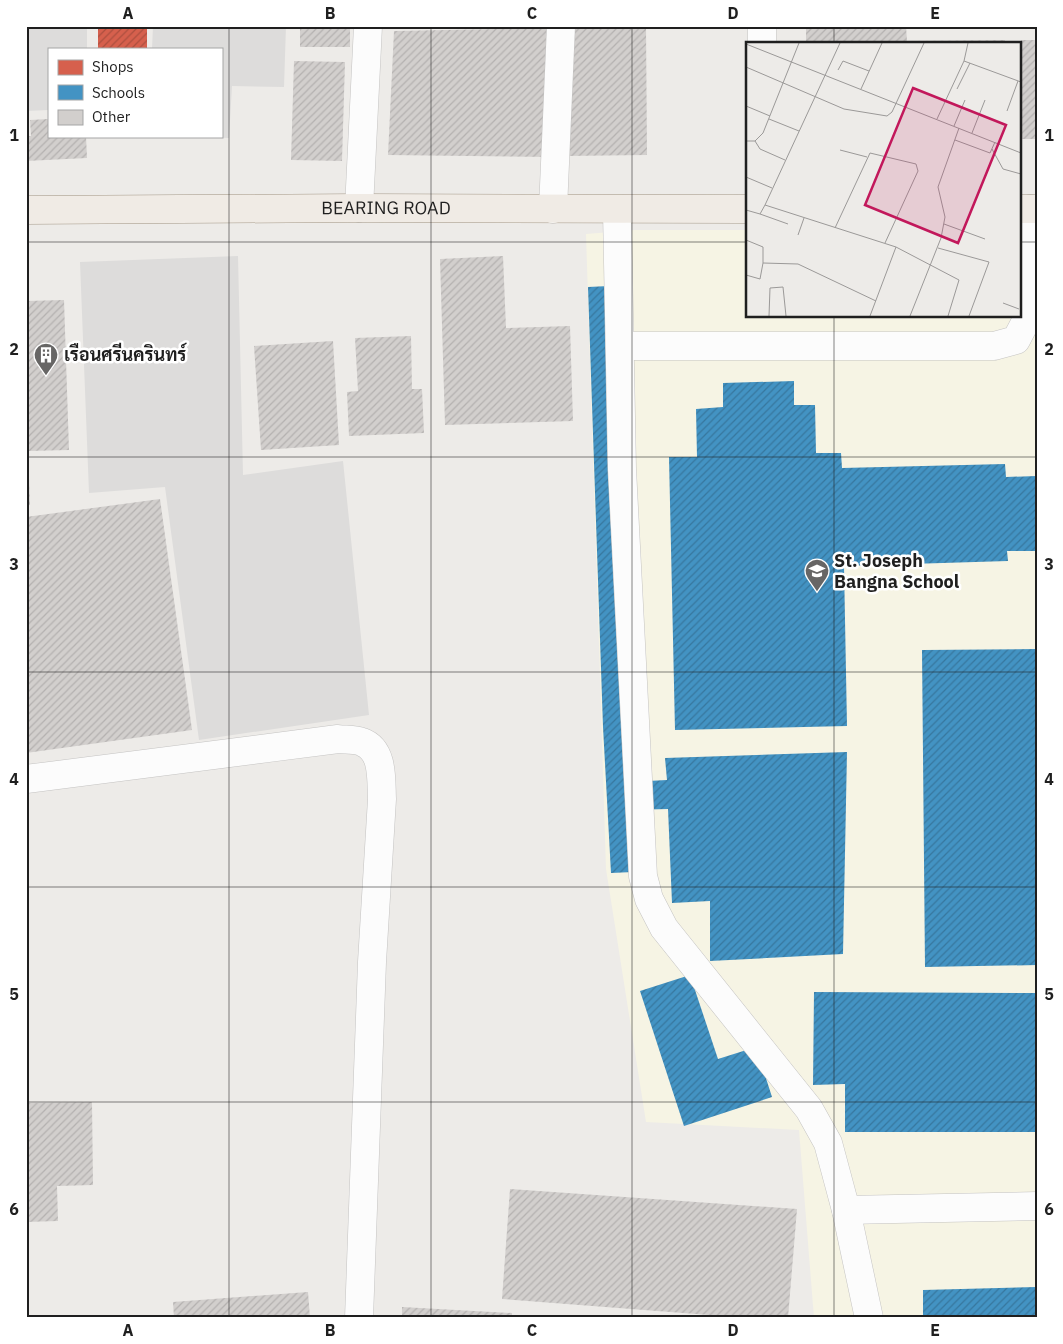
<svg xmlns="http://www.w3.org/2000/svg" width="1063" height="1344" font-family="'IBM Plex Sans',Sarabun,sans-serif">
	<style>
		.education { fill: #f6f4e4 }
		.parking { fill: #dddcdb }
		.shops { fill: url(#shops-hatch) }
		.schools { fill: url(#schools-hatch) }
		.building { fill: url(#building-hatch) }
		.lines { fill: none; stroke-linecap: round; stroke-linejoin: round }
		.minor-casing { stroke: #c4c3c2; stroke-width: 29 }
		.major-casing { stroke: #a39786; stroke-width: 29 }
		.minor { stroke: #fcfcfc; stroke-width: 28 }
		.major { stroke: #f0ebe5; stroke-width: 28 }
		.grid { fill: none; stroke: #1f1f1f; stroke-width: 1; stroke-opacity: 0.55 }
		.labels { text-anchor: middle; stroke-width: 5; stroke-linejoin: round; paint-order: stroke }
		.street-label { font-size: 18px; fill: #1f1f1f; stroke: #fff }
		.poi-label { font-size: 18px; font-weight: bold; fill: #1f1f1f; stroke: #fff; text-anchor: start }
		.inset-road { fill: none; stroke: #9b9998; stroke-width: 1 }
		.view { fill: #c2185b; fill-opacity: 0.15; stroke: #c2185b; stroke-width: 2.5 }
		.inset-edge { fill: none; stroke: #1f1f1f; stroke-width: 2.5 }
		.neatline { fill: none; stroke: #1f1f1f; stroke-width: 2 }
		.grid-label { font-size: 16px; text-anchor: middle; font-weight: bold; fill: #1f1f1f }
	</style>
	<defs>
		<pattern id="shops-hatch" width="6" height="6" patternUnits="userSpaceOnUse" patternTransform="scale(1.25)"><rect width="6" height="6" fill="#d6604d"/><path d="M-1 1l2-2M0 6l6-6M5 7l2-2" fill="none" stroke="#ad4f3f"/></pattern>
		<pattern id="schools-hatch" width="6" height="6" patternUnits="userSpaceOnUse" patternTransform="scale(1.25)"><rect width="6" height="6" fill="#4393c3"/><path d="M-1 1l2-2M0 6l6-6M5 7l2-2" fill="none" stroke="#37779e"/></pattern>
		<pattern id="building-hatch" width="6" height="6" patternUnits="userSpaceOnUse" patternTransform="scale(1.25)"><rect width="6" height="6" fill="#d2cfcd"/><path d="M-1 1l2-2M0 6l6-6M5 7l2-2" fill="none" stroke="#b4b1b0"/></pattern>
	</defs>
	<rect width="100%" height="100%" fill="#edebe8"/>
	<path class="education" d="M 635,230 L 747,230 L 747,316 L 1019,316 L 1037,231 L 1037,1318 L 814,1318 L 799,1130 L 646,1122 L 606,869 L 586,234 Z"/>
	<g class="parking">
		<path d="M 26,26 L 87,26 L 87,49 L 49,49 L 49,110 L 26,111 Z"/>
		<path d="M 153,26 L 286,26 L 284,87 L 232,86 L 229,138 L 175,136 L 221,136 L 221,49 L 152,49 Z"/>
		<path d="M 238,256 L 243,475 L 343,461 L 369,715 L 199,740 L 165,487 L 89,493 L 80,262 Z"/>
	</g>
	<rect class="shops" x="98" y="26" width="49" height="23"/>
	<g class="schools">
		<path d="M 609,286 L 628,782 L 667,780 L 665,758 L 847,752 L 843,954 L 710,961 L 710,901 L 672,903 L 668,809 L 630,810 L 633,872 L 611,873 L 603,727 L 588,287 Z"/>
		<path d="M 794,381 L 794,405 L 815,405 L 816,453 L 841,453 L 842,468 L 1005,464 L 1006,477 L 1037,476 L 1037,551 L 1007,551 L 1008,561 L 844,566 L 847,726 L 675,730 L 669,457 L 697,457 L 696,409 L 723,407 L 723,383 Z"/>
		<path d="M 1037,649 L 1037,965 L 925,967 L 922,650 Z"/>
		<path d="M 690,975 L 718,1059 L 756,1047 L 772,1097 L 684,1126 L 640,991 Z"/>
		<path d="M 814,992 L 1037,993 L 1037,1132 L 845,1132 L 845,1084 L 813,1085 Z"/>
		<path d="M 1037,1287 L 1037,1318 L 923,1318 L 923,1290 Z"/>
	</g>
	<g class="building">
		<rect x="300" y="26" width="50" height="21"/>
		<path d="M 806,26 L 906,26 L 907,41 L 1005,40 L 1005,44 L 806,44 Z"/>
		<path d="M 646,27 L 647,155 L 566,156 L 565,28 Z"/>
		<path d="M 556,28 L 551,157 L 388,155 L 394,31 Z"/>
		<path d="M 1021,40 L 1037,40 L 1037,139 L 1022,139 Z"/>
		<path d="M 294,61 L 345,62 L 342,161 L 291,160 Z"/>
		<path d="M 49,119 L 49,136 L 86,136 L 87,158 L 26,161 L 26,136 L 31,136 L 30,120 Z"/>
		<path d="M 503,256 L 506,328 L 570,326 L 573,421 L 445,425 L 440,259 Z"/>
		<path d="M 64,300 L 69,450 L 28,451 L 30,505 L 26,506 L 26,301 Z"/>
		<path d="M 411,336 L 412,389 L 422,389 L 424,433 L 349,436 L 347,392 L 358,391 L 355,338 Z"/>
		<path d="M 333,341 L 339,445 L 261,450 L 254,346 Z"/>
		<path d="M 160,499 L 192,730 L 26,753 L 26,517 Z"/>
		<path d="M 92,1102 L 93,1185 L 57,1186 L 58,1221 L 26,1222 L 26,1103 Z"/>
		<path d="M 510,1189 L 797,1209 L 788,1318 L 748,1318 L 502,1299 Z"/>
		<path d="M 308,1292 L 310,1318 L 174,1318 L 173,1302 Z"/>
		<path d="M 402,1307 L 512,1313 L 512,1318 L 402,1318 Z"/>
	</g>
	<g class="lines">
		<defs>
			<g id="minor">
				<path d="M 762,44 L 762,26"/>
				<path d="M 359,208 L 368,26"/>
				<path d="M 553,209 L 561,26"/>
				<path d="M 617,210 L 622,469 L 643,876 L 649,899 L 664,928 L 809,1109 L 828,1143 L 846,1210 L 869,1318"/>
				<path d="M 620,346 L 994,346 L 1016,340 L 1026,321 L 1030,209"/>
				<path d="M 26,779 L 338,739 C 345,740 355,739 362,742 C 384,750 381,780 382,799 L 372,962 L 359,1318"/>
				<path d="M 846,1210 L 1037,1206"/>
			</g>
			<g id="major">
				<path d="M 1019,209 L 1037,209"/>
				<path id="s1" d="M 26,210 L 359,208 L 747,209"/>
			</g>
		</defs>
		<use href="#minor" class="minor-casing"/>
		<use href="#major" class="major-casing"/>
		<use href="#minor" class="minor"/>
		<use href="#major" class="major"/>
	</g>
	<path class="grid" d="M 229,26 L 229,1318M 431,26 L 431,1318M 632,26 L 632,1318M 834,26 L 834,44M 26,242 L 747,242M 1019,242 L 1037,242M 834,316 L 834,1318M 26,457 L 1037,457M 26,672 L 1037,672M 26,887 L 1037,887M 26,1102 L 1037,1102"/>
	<defs>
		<symbol id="building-pin" viewBox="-11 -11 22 30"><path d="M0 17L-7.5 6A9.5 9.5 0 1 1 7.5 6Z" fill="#676665" stroke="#fff"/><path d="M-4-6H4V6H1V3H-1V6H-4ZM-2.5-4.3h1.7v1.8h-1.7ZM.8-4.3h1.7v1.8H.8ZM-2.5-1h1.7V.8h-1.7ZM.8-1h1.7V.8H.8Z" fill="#fff"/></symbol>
		<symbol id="school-pin" viewBox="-11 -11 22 30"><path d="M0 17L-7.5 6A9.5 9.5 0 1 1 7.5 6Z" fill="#676665" stroke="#fff"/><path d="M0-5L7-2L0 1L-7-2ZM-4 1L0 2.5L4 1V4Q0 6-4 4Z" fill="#fff"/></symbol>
	</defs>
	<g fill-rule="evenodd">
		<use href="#building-pin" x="32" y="341" width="28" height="38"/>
		<use href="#school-pin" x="803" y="557" width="28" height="38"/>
	</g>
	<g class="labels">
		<g class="street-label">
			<text dy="6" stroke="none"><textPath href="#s1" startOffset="360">BEARING ROAD</textPath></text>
		</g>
		<g class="poi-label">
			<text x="64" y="361">เรือนศรีนครินทร์</text>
			<text x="834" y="567">St. Joseph<tspan x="834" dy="21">Bangna School</tspan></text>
		</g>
	</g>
	<g transform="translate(746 42)">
		<rect width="275" height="275" fill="#edebe8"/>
		<path class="inset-road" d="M 94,1 L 19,163 L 150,205 L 124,274M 0,2 L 275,111M 218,19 L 222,1M 0,25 L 98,67 L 141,74 L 146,70 L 178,1M 92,28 L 97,19 L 123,29M 115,47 L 136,1M 211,47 L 224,21M 0,64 L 24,74M 261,69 L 272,39M 23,77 L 53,89M 191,77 L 218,19 L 275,40M 208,84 L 219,58M 226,91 L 239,58M 209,98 L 244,111 L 249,100M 0,99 L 9,99 L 14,107 L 39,118M 9,99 L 17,91 L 53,1M 246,107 L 257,127 L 275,132M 94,108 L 121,115M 0,135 L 26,146M 0,168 L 14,172 L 19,163M 14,172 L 42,182M 198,182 L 239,197M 89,186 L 124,111 L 170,122 L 172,129 L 139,201M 52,193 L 58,176M 0,198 L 17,205 L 17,221M 150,205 L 213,238 L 202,274M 192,206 L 243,220 L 223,274M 0,233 L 14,237 L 17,221 L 52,222 L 130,259M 257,261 L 273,267M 23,274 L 24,246 L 37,245 L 40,274M 164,274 L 195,196 L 199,175 L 192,145 L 213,86"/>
		<path class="view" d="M 167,46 L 260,83 L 212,201 L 119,163 Z"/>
		<rect width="275" height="275" class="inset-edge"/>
	</g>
	<rect width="1063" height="1344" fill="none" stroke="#ffffff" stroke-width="55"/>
	<rect x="48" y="48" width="175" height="90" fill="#ffffff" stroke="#a5a5a5"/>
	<rect x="58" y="60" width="25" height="15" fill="#d6604d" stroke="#a5a5a5"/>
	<text x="92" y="72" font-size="15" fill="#1f1f1f">Shops</text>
	<rect x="58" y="85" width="25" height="15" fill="#4393c3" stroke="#a5a5a5"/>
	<text x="92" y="98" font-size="15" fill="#1f1f1f">Schools</text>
	<rect x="58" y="110" width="25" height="15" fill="#d2cfcd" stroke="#a5a5a5"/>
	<text x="92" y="122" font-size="15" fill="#1f1f1f">Other</text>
	<rect x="28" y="28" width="1008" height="1288" class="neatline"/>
	<g class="grid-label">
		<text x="128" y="19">A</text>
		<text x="330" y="19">B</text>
		<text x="532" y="19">C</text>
		<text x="733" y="19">D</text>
		<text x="935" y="19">E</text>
		<text x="14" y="141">1</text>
		<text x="1049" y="141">1</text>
		<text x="14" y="355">2</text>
		<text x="1049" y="355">2</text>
		<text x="14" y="570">3</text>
		<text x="1049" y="570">3</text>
		<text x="14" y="785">4</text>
		<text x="1049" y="785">4</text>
		<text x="14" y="1000">5</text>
		<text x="1049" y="1000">5</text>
		<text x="14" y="1215">6</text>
		<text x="1049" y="1215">6</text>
		<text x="128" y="1336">A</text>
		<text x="330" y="1336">B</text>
		<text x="532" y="1336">C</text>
		<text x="733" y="1336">D</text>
		<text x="935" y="1336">E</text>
	</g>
</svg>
